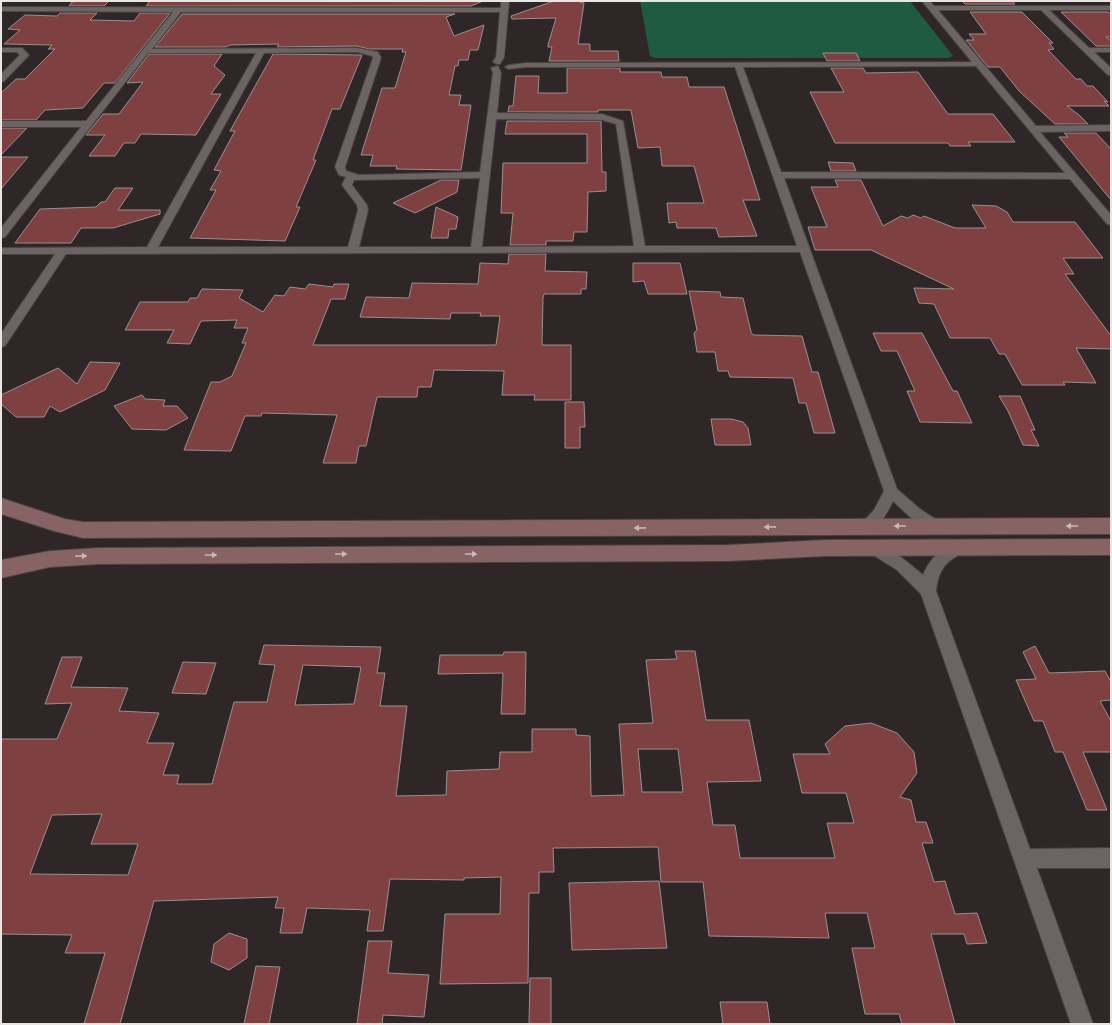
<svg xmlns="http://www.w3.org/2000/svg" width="1112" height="1025" font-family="Signika,sans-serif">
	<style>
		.green { fill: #1f5b40 }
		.building { fill: #7f4041; stroke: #998f8f; fill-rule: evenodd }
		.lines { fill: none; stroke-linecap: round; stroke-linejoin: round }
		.minor-casing { stroke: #4a4343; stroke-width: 2 }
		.secondary-casing { stroke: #4a4343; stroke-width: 2 }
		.minor { fill: #6c6363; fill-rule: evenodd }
		.secondary { fill: #886363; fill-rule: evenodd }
		.oneway { fill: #c8b8b8 }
	</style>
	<rect width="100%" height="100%" fill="#2f2727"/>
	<path class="green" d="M 640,1 L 910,1 L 953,56 L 948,58 L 655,58 L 650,56 Z"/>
	<g class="building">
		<path d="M 82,1 L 109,1 L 104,6 L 69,6 L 72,2 Z"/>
		<path d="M 150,1 L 483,1 L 471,6 L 146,6 Z"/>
		<path d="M 554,1 L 576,1 L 584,3 L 578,44 L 590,44 L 590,51 L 618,51 L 619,61 L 549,61 L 552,47 L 548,47 L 548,45 L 556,18 L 512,19 L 511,16 Z"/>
		<path d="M 962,1 L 1012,1 L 1015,4 L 965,4 Z"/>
		<path d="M 970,12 L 1022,12 L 1053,43 L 1049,43 L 1054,49 L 1048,50 L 1076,79 L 1081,79 L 1087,86 L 1093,86 L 1108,102 L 1104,101 L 1109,106 L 1067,106 L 1079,115 L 1088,124 L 1055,124 L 1019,91 L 1000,67 L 988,67 L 966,40 L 974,40 L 969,34 L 986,34 Z"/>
		<path d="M 1061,12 L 1108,12 L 1111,14 L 1111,37 L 1106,37 L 1111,41 L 1111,46 L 1096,46 Z"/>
		<path d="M 60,13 L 97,13 L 90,20 L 134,21 L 140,13 L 170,13 L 115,83 L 104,83 L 83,108 L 45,110 L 36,120 L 1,120 L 1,93 L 16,79 L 25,79 L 55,49 L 48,49 L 52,45 L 4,44 L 20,30 L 8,29 L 25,15 L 57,16 Z"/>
		<path d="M 182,14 L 455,14 L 446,17 L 454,36 L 484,25 L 478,50 L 470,50 L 468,60 L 459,60 L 458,66 L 455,66 L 449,95 L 461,95 L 459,105 L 471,105 L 461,170 L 396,169 L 397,166 L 370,166 L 373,155 L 361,155 L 382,88 L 395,88 L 406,52 L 402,52 L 403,49 L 369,49 L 357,46 L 277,47 L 279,44 L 230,45 L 226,47 L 155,47 Z"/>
		<path d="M 823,53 L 856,53 L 860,61 L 827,61 Z"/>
		<path d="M 149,54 L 222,54 L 214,66 L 225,75 L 211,94 L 221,94 L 196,135 L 141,134 L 135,143 L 124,143 L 115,156 L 89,156 L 105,135 L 86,135 L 103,114 L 119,114 L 143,82 L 127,83 Z"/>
		<path d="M 273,54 L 362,55 L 340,109 L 332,109 L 313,160 L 316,160 L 296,207 L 300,207 L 285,241 L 190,238 L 216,190 L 210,190 L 221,171 L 214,170 L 235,131 L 230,131 Z"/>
		<path d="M 567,68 L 620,68 L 620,72 L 661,72 L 662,77 L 687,77 L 689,87 L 724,87 L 760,200 L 743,200 L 757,236 L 719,237 L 716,228 L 677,228 L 676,222 L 669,223 L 667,203 L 704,203 L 694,166 L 662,166 L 660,147 L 638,148 L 631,110 L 598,110 L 598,112 L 508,112 L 509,106 L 513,106 L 516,76 L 539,76 L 538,93 L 567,93 Z"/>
		<path d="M 831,68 L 863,68 L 866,73 L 918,72 L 948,114 L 993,114 L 1015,142 L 968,142 L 971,146 L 950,146 L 948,143 L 835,143 L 810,92 L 844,92 Z"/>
		<path d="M 507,121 L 601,121 L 602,172 L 606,172 L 606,191 L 588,192 L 587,232 L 574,232 L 573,241 L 546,241 L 546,245 L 510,245 L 513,213 L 501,213 L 503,163 L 587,163 L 587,134 L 505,134 Z"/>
		<path d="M 1,128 L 27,128 L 1,155 Z"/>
		<path d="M 1064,133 L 1096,133 L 1111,149 L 1111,200 L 1059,137 L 1068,137 Z"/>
		<path d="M 1,157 L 28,157 L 1,189 Z"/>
		<path d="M 828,162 L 853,163 L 856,171 L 831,171 Z"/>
		<path d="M 441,180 L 459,180 L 457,192 L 415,213 L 393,203 Z"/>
		<path d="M 835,180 L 861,180 L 883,226 L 901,216 L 908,218 L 913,215 L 921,218 L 924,216 L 955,228 L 986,228 L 972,205 L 996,206 L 1007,212 L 1013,222 L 1075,222 L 1103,258 L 1063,258 L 1074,274 L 1065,274 L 1111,336 L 1111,349 L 1076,348 L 1096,383 L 1063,382 L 1065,385 L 1022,385 L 1005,354 L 999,354 L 990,338 L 950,338 L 934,304 L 919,303 L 914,288 L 954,289 L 871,250 L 815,250 L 808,227 L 827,227 L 811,187 L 838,187 Z"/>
		<path d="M 115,188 L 133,188 L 118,210 L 160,210 L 160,214 L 113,228 L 81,228 L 71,243 L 15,243 L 40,209 L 96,207 L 101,202 L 105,202 Z"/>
		<path d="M 436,207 L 458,217 L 456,229 L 449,229 L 448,238 L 431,238 Z"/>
		<path d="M 509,254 L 546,254 L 545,271 L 587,272 L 586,289 L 581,289 L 581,294 L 544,294 L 543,298 L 542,345 L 571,345 L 571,400 L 534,400 L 535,395 L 502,395 L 504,371 L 434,370 L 431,387 L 418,387 L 417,397 L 377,397 L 366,446 L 359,446 L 356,463 L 323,463 L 337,415 L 262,413 L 261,416 L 245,416 L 231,451 L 184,450 L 211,382 L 220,382 L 232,376 L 246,343 L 242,343 L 248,328 L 234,328 L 237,320 L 201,321 L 190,344 L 167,343 L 174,330 L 125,330 L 140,302 L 188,302 L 190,298 L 197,298 L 202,289 L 243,290 L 239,298 L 263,312 L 275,295 L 284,296 L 290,287 L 305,289 L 309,284 L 333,287 L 334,284 L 349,284 L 345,299 L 331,299 L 313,345 L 496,345 L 500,316 L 480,316 L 481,313 L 451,313 L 450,319 L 360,317 L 366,297 L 409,298 L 412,283 L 478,284 L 480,263 L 508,264 Z"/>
		<path d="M 633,263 L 680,263 L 687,294 L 648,294 L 644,281 L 633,282 Z"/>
		<path d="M 689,291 L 720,292 L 721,297 L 743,298 L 751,332 L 753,335 L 802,336 L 812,372 L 818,372 L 835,433 L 814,433 L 806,403 L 799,403 L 793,378 L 730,377 L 728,371 L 718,371 L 715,352 L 697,352 L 694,333 L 697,330 Z"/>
		<path d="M 873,333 L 922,333 L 953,391 L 957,391 L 972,423 L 920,422 L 907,391 L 915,391 L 897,351 L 881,351 Z"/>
		<path d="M 90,362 L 120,363 L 105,390 L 60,412 L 50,406 L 44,417 L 16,417 L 1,404 L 1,395 L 58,368 L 77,384 Z"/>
		<path d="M 142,395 L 145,399 L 165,400 L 163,406 L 177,406 L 188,418 L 166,430 L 132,429 L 114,406 Z"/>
		<path d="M 999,396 L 1020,396 L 1035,430 L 1031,430 L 1039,446 L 1023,445 L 1008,411 Z"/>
		<path d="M 565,402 L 584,402 L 585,427 L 580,427 L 580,448 L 565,448 Z"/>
		<path d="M 711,419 L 731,419 L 743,422 L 748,428 L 751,445 L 715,445 Z"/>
		<path d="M 264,645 L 381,647 L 377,673 L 385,673 L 380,706 L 407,706 L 396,796 L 446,795 L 447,771 L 499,769 L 500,752 L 532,752 L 532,729 L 576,729 L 576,735 L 590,736 L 591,796 L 624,795 L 619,724 L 653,723 L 646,660 L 677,659 L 675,651 L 695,651 L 706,720 L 749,720 L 761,781 L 707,782 L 713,825 L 735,825 L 740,858 L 835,858 L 827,823 L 854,823 L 846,793 L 802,793 L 793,754 L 830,754 L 825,744 L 845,726 L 871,723 L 897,733 L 914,752 L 917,773 L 900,797 L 911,800 L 916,822 L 926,822 L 933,843 L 922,843 L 934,882 L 945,881 L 955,914 L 977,913 L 987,943 L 967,944 L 964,934 L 931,934 L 955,1024 L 902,1024 L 899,1014 L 865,1014 L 852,948 L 875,948 L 867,913 L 825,913 L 829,938 L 709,936 L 703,882 L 661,882 L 658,847 L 553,848 L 554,872 L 539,872 L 539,893 L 529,893 L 528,983 L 440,984 L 445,914 L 500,914 L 501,877 L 464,878 L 464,880 L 390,879 L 383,931 L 367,931 L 370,910 L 307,908 L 302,933 L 280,933 L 284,908 L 275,908 L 278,897 L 154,901 L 120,1024 L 84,1024 L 105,953 L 65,953 L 72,935 L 1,934 L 1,739 L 57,739 L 72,703 L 45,704 L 62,657 L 82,657 L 71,687 L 128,688 L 119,711 L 159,713 L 147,743 L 174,743 L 163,775 L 179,775 L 177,784 L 212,784 L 234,702 L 267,702 L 275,665 L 259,664 ZM 303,665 L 361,667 L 354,704 L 295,705 ZM 638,749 L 678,749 L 683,792 L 642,792 ZM 102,814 L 91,844 L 138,844 L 128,875 L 30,874 L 52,815 Z"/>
		<path d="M 1035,646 L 1049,673 L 1105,671 L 1111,682 L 1111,700 L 1100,701 L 1111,721 L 1111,752 L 1083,752 L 1107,810 L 1087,810 L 1063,752 L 1055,752 L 1043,721 L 1034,721 L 1016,680 L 1036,679 L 1023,652 Z"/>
		<path d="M 504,652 L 526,652 L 525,714 L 501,714 L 503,673 L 438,674 L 440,655 L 503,655 Z"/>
		<path d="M 183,662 L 216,663 L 206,694 L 172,693 Z"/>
		<path d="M 659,881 L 667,948 L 572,950 L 569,883 Z"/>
		<path d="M 229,933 L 247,939 L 247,958 L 229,970 L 211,962 L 214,944 Z"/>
		<path d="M 368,941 L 392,941 L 388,973 L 429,975 L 424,1017 L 383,1015 L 382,1024 L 357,1024 Z"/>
		<path d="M 256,966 L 280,967 L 269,1024 L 244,1024 Z"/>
		<path d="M 530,978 L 551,978 L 551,1024 L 529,1024 Z"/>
		<path d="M 720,1002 L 767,1002 L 770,1024 L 723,1024 Z"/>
	</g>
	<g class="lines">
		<defs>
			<g id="minor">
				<path d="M 501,1 L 509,1 L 504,57 L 500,64 L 497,64 L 493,62 L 496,57 L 500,12 L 181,12 L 152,49 L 357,48 L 378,52 L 381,58 L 345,167 L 346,171 L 359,175 L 480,172 L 493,73 L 491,68 L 498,66 L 501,73 L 497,113 L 602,114 L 623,121 L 645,246 L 797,246 L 735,67 L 526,67 L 509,69 L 505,67 L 509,65 L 526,63 L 972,62 L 922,1 L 930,1 L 934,6 L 1111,6 L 1111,10 L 1049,10 L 1089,48 L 1111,48 L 1111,52 L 1094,52 L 1111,68 L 1111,75 L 1108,75 L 1041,10 L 938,10 L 1036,126 L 1111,125 L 1111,131 L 1040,132 L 1111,215 L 1111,225 L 1107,224 L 1070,179 L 784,178 L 897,489 L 920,509 L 940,522 L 943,526 L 940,530 C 925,534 904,511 893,501 C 887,513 877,534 862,530 L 859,526 L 874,510 L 884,491 L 800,252 L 66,254 L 5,346 L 1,347 L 1,334 L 55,254 L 1,254 L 1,248 L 147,247 L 256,53 L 148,53 L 5,237 L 1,238 L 1,228 L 81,127 L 1,127 L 1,121 L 86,121 L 173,12 L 1,11 L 1,7 L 501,8 ZM 357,52 L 372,56 L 373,58 L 335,167 L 339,175 L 346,177 L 342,185 L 357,205 L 358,210 L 348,247 L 158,247 L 264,53 ZM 976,66 L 1065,173 L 781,172 L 743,67 ZM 496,119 L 602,120 L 616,124 L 634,246 L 482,247 ZM 480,178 L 471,247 L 359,247 L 368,210 L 367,205 L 352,185 L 354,180 Z"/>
				<path d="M 1,48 L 22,48 L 29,55 L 4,81 L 1,82 L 1,74 L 20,55 L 17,52 L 1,52 Z"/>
				<path d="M 872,541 L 901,557 L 923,575 C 930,558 941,548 959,542 L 964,544 L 967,548 C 964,553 961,553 957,556 C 942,564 938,575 936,591 L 1030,849 L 1111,848 L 1111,868 L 1037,868 L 1093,1024 L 1071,1024 L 921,594 L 897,570 L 867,551 L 864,547 L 867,543 Z"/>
			</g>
			<g id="secondary">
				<path d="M 1,498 L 65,519 L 83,522 L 1111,518 L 1111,534 L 83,538 L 54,531 L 1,514 Z"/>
				<path d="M 1111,539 L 1111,555 L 825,556 L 728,561 L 99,564 L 50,567 L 1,578 L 1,560 L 50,551 L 99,548 L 728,545 L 825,540 Z"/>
			</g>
		</defs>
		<use href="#minor" class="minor-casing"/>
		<use href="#secondary" class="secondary-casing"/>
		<use href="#minor" class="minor"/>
		<use href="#secondary" class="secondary"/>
	</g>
	<defs><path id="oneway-solid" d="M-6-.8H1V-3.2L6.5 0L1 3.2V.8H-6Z"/></defs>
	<g class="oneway">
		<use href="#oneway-solid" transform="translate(900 526) rotate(180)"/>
		<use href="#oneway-solid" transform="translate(1072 526) rotate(180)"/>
		<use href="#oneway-solid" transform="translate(770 527) rotate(179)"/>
		<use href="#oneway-solid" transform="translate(640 528) rotate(179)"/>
		<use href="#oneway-solid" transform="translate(341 554)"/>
		<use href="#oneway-solid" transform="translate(471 554)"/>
		<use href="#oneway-solid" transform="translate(211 555)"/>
		<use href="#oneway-solid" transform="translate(81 556) rotate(-3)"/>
	</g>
	<rect width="1112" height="1025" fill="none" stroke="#eae5e5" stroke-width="4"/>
</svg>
